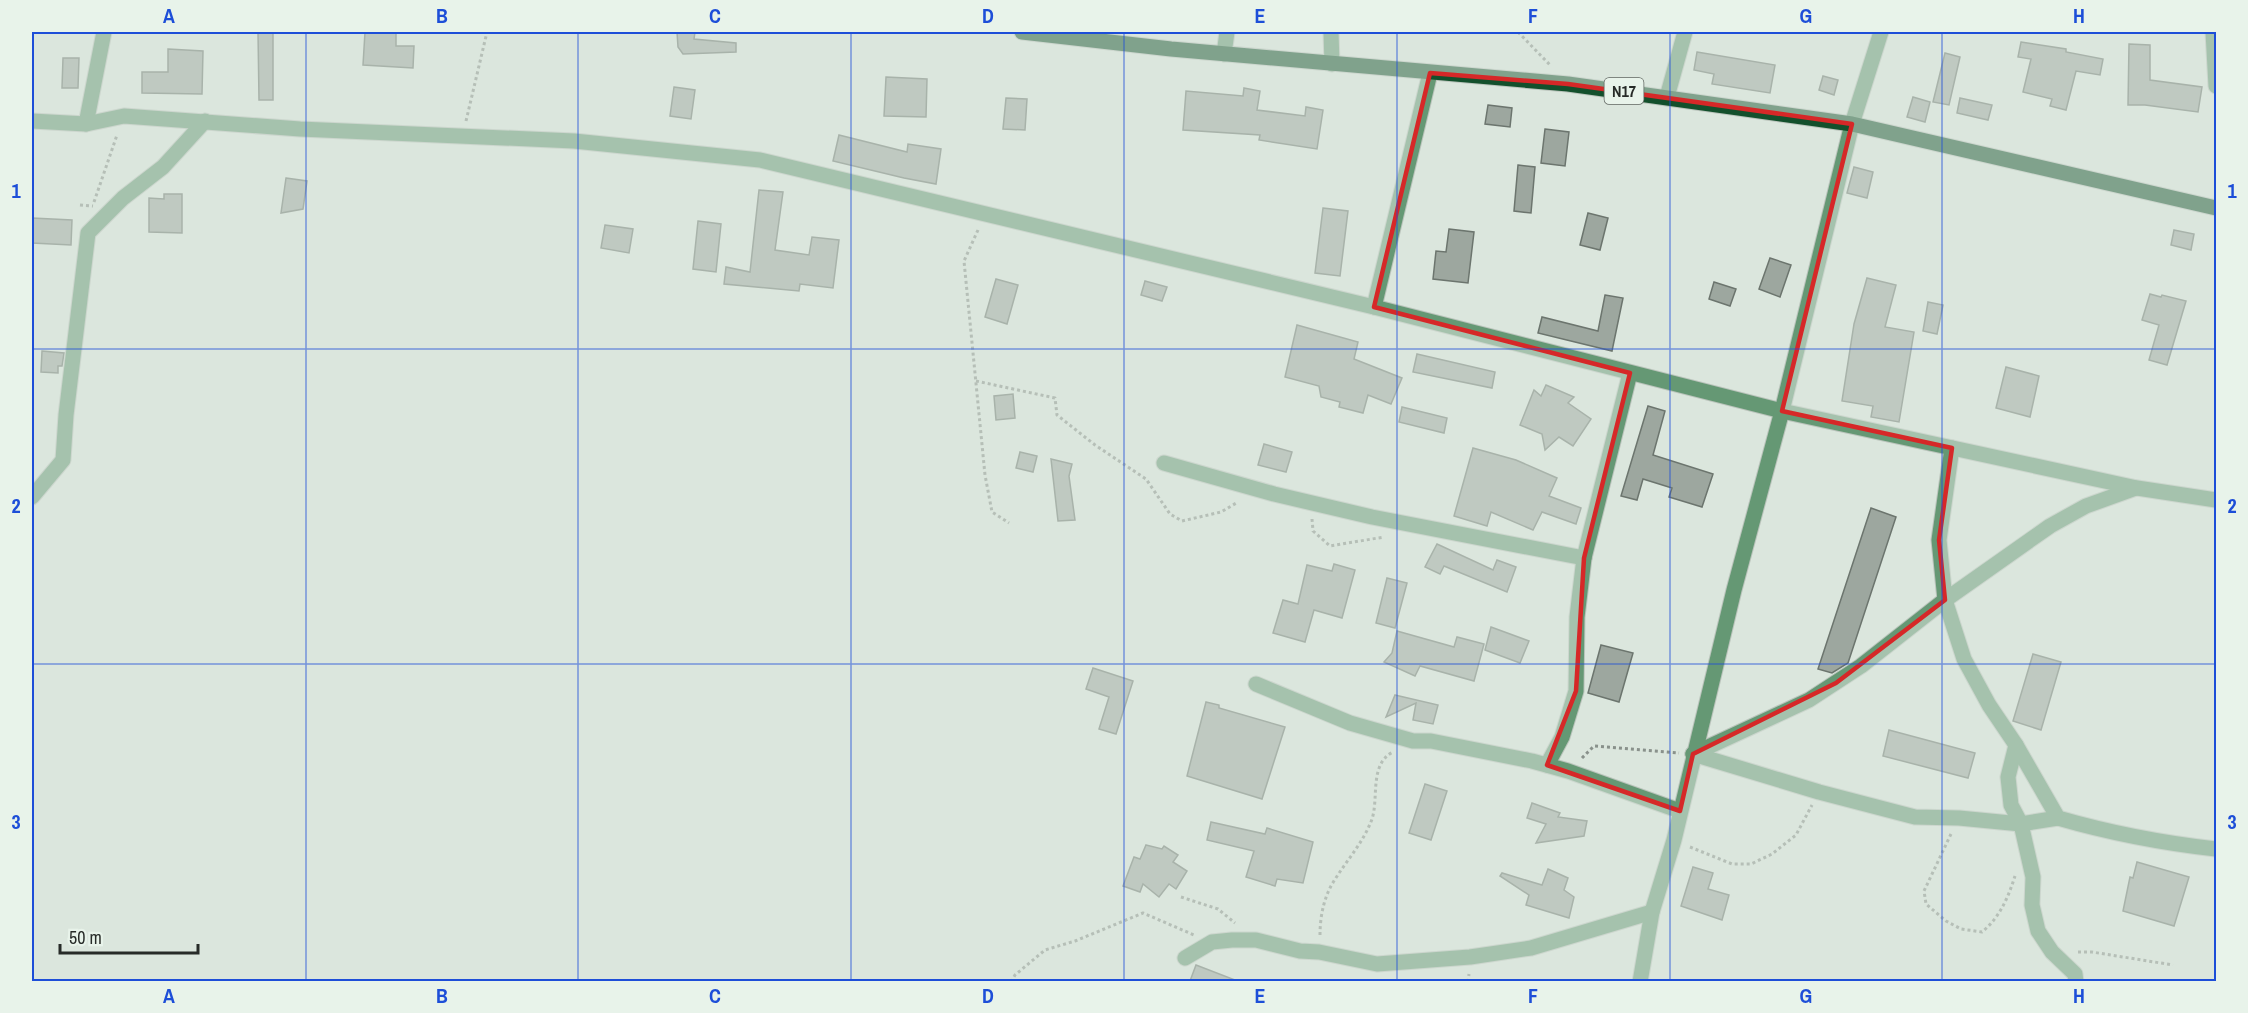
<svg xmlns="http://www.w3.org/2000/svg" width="2248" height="1013" font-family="'Archivo Narrow',sans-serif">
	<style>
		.building { fill: #9da79f; stroke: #6c756e; stroke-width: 1.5 }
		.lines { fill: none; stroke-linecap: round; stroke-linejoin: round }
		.minor-casing { stroke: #bbc4bc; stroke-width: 17 }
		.major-casing { stroke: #bbc4bc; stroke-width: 17 }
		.path { stroke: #89918b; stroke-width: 3; stroke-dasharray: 3 3; stroke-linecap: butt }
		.minor { stroke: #659874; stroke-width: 15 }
		.major { stroke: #13502c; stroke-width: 15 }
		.marked { fill: none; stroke: #d62828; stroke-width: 4.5; stroke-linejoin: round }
		.grid { fill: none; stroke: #1d4ed8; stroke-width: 1.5; stroke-opacity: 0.55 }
		.labels { text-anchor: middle; stroke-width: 5; stroke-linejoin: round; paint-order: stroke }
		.shield { fill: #e8f3ea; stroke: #616762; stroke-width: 1.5 }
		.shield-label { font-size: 16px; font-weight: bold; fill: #272b28 }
		.neatline { fill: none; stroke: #1d4ed8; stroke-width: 2 }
		.grid-label { font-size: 20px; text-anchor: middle; font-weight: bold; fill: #1d4ed8 }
	</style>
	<rect width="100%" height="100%" fill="#dbe6dd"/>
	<g class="building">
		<path d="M 258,32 L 273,32 L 273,100 L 259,100 Z"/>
		<path d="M 365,32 L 396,32 L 396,46 L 414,46 L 413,68 L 363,65 Z"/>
		<path d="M 677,32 L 695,32 L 694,39 L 736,43 L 736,52 L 683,54 L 678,47 Z"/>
		<path d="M 2021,42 L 2066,49 L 2066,52 L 2103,59 L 2100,75 L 2076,71 L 2066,110 L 2050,106 L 2052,99 L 2023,92 L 2031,59 L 2018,57 Z"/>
		<path d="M 2129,44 L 2150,45 L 2150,80 L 2202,87 L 2198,112 L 2145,105 L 2128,105 Z"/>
		<path d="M 168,49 L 203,51 L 202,94 L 142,93 L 142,72 L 168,72 Z"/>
		<path d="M 1697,52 L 1775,65 L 1770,93 L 1712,84 L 1714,74 L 1694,70 Z"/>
		<path d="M 1945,53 L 1960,57 L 1949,105 L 1933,102 Z"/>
		<path d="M 63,58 L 79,58 L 78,88 L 62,88 Z"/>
		<path d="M 1823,76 L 1838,80 L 1834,95 L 1819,90 Z"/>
		<path d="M 886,77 L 927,79 L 926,117 L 884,116 Z"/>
		<path d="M 674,87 L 695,90 L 691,119 L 670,116 Z"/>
		<path d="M 1244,88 L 1260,91 L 1257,110 L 1305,116 L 1306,107 L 1323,110 L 1317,149 L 1259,140 L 1260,135 L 1183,130 L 1186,91 L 1243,96 Z"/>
		<path d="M 1913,97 L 1930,102 L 1925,122 L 1907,117 Z"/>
		<path d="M 1006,98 L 1027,99 L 1025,130 L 1003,129 Z"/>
		<path d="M 1960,98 L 1992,105 L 1988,120 L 1957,113 Z"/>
		<path d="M 1488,105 L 1512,108 L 1510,127 L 1485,124 Z"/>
		<path d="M 1545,129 L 1569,132 L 1565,166 L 1541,163 Z"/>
		<path d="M 839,135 L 907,152 L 908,144 L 941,149 L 936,184 L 904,178 L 833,161 Z"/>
		<path d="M 1518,165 L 1535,167 L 1531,213 L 1514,211 Z"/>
		<path d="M 1854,167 L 1873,172 L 1867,198 L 1847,193 Z"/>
		<path d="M 286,178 L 307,181 L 303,209 L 281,213 Z"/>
		<path d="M 759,190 L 783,192 L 775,250 L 809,255 L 812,237 L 839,240 L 833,288 L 800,284 L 799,291 L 724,284 L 726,267 L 750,272 Z"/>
		<path d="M 164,194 L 182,194 L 182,233 L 149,232 L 149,198 L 164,199 Z"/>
		<path d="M 1323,208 L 1348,211 L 1340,276 L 1315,273 Z"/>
		<path d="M 1588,213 L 1608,218 L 1600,250 L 1580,245 Z"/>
		<path d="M 32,218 L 72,220 L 71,245 L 32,243 Z"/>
		<path d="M 698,221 L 721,224 L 716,272 L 693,269 Z"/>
		<path d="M 605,225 L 633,229 L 629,253 L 601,248 Z"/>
		<path d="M 1449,229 L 1474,232 L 1468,283 L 1433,279 L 1436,251 L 1446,252 Z"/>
		<path d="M 2174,230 L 2194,234 L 2191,250 L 2171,245 Z"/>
		<path d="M 1770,258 L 1791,265 L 1780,297 L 1759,289 Z"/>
		<path d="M 1867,278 L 1896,285 L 1885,327 L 1914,332 L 1899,422 L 1871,417 L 1873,406 L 1842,401 L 1854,324 Z"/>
		<path d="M 996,279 L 1018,285 L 1007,324 L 985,317 Z"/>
		<path d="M 1145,281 L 1167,287 L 1162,301 L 1141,295 Z"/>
		<path d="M 1714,282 L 1736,289 L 1730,306 L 1709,299 Z"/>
		<path d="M 2150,294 L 2161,297 L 2162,295 L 2186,301 L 2167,365 L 2149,360 L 2159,325 L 2142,320 Z"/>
		<path d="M 1605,295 L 1623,298 L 1612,351 L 1538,333 L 1542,317 L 1598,331 Z"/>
		<path d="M 1928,302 L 1943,305 L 1937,334 L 1923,331 Z"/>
		<path d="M 1297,325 L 1358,342 L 1354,359 L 1402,378 L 1391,404 L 1368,395 L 1363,413 L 1339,407 L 1340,402 L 1321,397 L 1319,386 L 1285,377 Z"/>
		<path d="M 42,351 L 64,353 L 62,366 L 58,366 L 58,373 L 41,372 Z"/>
		<path d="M 1417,354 L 1495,372 L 1492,388 L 1413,372 Z"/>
		<path d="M 2006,367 L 2039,376 L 2030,417 L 1996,408 Z"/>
		<path d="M 1546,385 L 1574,397 L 1568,403 L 1591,419 L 1573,446 L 1559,437 L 1545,450 L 1542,434 L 1520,425 L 1534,390 L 1541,396 Z"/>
		<path d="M 1013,394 L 1015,418 L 996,420 L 994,396 Z"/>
		<path d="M 1648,406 L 1665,411 L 1653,455 L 1713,474 L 1702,507 L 1669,497 L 1672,488 L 1643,479 L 1637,500 L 1621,496 Z"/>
		<path d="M 1402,407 L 1447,418 L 1444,433 L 1399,422 Z"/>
		<path d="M 1264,444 L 1292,452 L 1286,472 L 1258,465 Z"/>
		<path d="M 1473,448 L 1516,460 L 1557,478 L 1549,496 L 1581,508 L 1576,524 L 1542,512 L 1533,530 L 1491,512 L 1487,526 L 1454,516 Z"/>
		<path d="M 1020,452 L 1037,456 L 1033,472 L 1016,468 Z"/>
		<path d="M 1051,459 L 1072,464 L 1069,476 L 1075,520 L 1058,521 Z"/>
		<path d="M 1871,508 L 1896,517 L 1848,663 L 1832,673 L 1818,669 Z"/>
		<path d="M 1437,544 L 1493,570 L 1497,560 L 1516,567 L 1507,592 L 1444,566 L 1440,574 L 1425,567 Z"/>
		<path d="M 1334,564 L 1355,570 L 1342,618 L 1314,610 L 1305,642 L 1273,633 L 1283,600 L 1298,604 L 1307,565 L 1332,571 Z"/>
		<path d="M 1387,578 L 1407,583 L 1395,628 L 1376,623 Z"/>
		<path d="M 1491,627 L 1529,641 L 1520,663 L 1485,650 Z"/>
		<path d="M 1397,631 L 1454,647 L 1457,637 L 1484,644 L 1474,681 L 1420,666 L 1415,676 L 1384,662 L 1392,653 Z"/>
		<path d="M 1601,645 L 1633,653 L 1619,702 L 1588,693 Z"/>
		<path d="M 2033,654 L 2061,662 L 2041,730 L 2013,721 Z"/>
		<path d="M 1093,668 L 1133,681 L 1116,734 L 1099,729 L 1109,697 L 1086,689 Z"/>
		<path d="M 1395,695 L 1438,705 L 1433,724 L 1413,720 L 1416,703 L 1386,717 Z"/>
		<path d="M 1206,702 L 1219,705 L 1219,708 L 1285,727 L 1262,799 L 1187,776 Z"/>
		<path d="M 1889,730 L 1975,753 L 1968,778 L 1883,756 Z"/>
		<path d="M 1425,784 L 1447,791 L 1431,840 L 1409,833 Z"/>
		<path d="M 1532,803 L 1560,813 L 1558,817 L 1587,821 L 1584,836 L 1536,843 L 1546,824 L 1527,818 Z"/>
		<path d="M 1211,822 L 1265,834 L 1267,828 L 1313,842 L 1303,883 L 1277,879 L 1275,886 L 1246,877 L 1254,851 L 1207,840 Z"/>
		<path d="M 1146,845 L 1162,849 L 1164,846 L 1178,855 L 1173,862 L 1187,871 L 1176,889 L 1169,884 L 1159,897 L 1143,884 L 1140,892 L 1123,886 L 1134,857 L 1140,859 Z"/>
		<path d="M 2137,862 L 2189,877 L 2174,926 L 2123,911 L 2130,877 L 2133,878 Z"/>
		<path d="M 1693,867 L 1713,873 L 1708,889 L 1729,895 L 1722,920 L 1681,906 Z"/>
		<path d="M 1548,869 L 1568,878 L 1564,890 L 1574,897 L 1569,918 L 1526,905 L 1529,895 L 1500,876 L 1502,873 L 1542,885 Z"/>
		<path d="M 1196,965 L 1235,980 L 1234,981 L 1190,981 Z"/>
	</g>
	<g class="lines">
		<defs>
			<g id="minor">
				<path d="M 1331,32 L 1332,64"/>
				<path d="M 2213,32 L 2216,86"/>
				<path d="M 1224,54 L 1227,32"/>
				<path d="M 1667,97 L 1685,32"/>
				<path d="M 32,121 L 86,124 L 124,116 L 300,129 L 574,141 L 760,160 L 1374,307 L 1782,411 L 2137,488 L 2216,500"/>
				<path d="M 86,124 L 104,32"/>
				<path d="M 1374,307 L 1430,73"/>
				<path d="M 1952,448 L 1939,540 L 1945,600 L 1964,659 L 1989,705 L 2016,745 L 2008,777 L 2011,805 L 2021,824 L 2033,877 L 2032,905 L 2038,931 L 2052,952 L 2075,974 L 2076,982"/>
				<path d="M 1164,463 L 1274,494 L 1372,517 L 1584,558 L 1630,373"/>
				<path d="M 32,497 L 63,460 L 66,415 L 88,233 L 123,198 L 163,167 L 205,121"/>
				<path d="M 1256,684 L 1350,723 L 1413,741 L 1431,741 L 1532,761 L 1568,771 L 1680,811"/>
				<path d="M 2016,745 L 2058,818 C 2110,833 2162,843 2216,849"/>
				<path d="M 1693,754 L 1809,700 L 1861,666 L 1945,600 L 2050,526 L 2086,506 L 2136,488"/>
				<path d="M 1693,754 L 1819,792 L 1915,817 L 1959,818 L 2021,824 L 2058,818"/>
				<path d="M 1547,765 L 1562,737 L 1576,691 L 1577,617 L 1584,558"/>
				<path d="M 1185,958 L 1212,942 L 1232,940 L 1256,940 L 1300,951 L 1319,952 L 1377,964 L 1470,957 L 1531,948 L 1652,912"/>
				<path d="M 1640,982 L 1652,912 L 1674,840 L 1734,590 L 1782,411 L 1852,124 L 1881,32"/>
			</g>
			<path id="major" d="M 1022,32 L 1171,49 L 1568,84 L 1852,124 L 2216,208"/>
		</defs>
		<use href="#minor" class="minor-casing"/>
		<use href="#major" class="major-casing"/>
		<g class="path">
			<path d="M 1518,32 L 1550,65"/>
			<path d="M 466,121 L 487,32"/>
			<path d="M 94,202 L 117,135"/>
			<path d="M 80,205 L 93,206"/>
			<path d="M 978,230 L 964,261 L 985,475 L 992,512 L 1009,523"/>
			<path d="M 976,381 L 1055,398 L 1057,415 L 1095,445 L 1146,479 L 1170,514 L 1182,521 L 1221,512 L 1238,502"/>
			<path d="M 1312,519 L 1313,531 L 1330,546 L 1384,537"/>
			<path d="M 1582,758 L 1594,746 L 1679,753"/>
			<path d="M 1951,834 L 1924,891 L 1926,904 L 1946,921 L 1961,929 L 1982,932 C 2000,917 2008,898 2015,876"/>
			<path d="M 1690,847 L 1732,864 L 1751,864 L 1772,854 L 1796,835 L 1812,805"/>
			<path d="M 1181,897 L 1218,909 L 1235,923"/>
			<path d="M 1320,935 C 1320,919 1323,901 1331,886 C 1344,863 1363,844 1372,819 C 1379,798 1369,764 1393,752"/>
			<path d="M 2078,952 L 2092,952 L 2173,965"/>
			<path d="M 1011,982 L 1015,975 L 1045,950 L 1075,941 L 1143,913 L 1194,935"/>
			<path d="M 1468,982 L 1469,974"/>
		</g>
		<use href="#minor" class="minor"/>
		<use href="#major" class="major"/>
	</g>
	<path d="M0 0H2248V1013H0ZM 1430,73 L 1568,84 L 1852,124 L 1782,411 L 1952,448 L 1939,540 L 1945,600 L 1836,683 L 1693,754 L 1680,811 L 1547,765 L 1576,691 L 1584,558 L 1630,373 L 1374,307 Z" fill="#dbe6dd" fill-opacity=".55" fill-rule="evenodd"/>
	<path class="marked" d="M 1430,73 L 1568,84 L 1852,124 L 1782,411 L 1952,448 L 1939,540 L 1945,600 L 1836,683 L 1693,754 L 1680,811 L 1547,765 L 1576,691 L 1584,558 L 1630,373 L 1374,307 Z"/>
	<path class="grid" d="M 306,32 L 306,982M 578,32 L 578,982M 851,32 L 851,982M 1124,32 L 1124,982M 1397,32 L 1397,982M 1670,32 L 1670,982M 1942,32 L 1942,982M 32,349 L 2216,349M 32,664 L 2216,664"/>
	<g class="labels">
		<rect class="shield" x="1604.5" y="78" width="39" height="26" rx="4.5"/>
		<g class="shield-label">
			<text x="1624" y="97">N17</text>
		</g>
	</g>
	<rect width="2248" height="1013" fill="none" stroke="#e8f3ea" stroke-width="66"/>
	<path d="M60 944v9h138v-9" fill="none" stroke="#272b28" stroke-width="3"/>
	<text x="69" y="944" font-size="18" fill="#272b28" stroke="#e8f3ea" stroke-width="4.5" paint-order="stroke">50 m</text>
	<rect x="33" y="33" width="2182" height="947" class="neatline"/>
	<g class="grid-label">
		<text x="169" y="23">A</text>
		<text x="442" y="23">B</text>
		<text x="715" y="23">C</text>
		<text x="988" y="23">D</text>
		<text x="1260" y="23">E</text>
		<text x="1533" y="23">F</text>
		<text x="1806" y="23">G</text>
		<text x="2079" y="23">H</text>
		<text x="16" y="198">1</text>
		<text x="2232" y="198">1</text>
		<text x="16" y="513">2</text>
		<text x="2232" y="513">2</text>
		<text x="16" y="829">3</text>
		<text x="2232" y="829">3</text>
		<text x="169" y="1003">A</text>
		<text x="442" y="1003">B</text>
		<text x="715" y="1003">C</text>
		<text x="988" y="1003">D</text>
		<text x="1260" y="1003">E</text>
		<text x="1533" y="1003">F</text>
		<text x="1806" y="1003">G</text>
		<text x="2079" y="1003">H</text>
	</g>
</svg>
